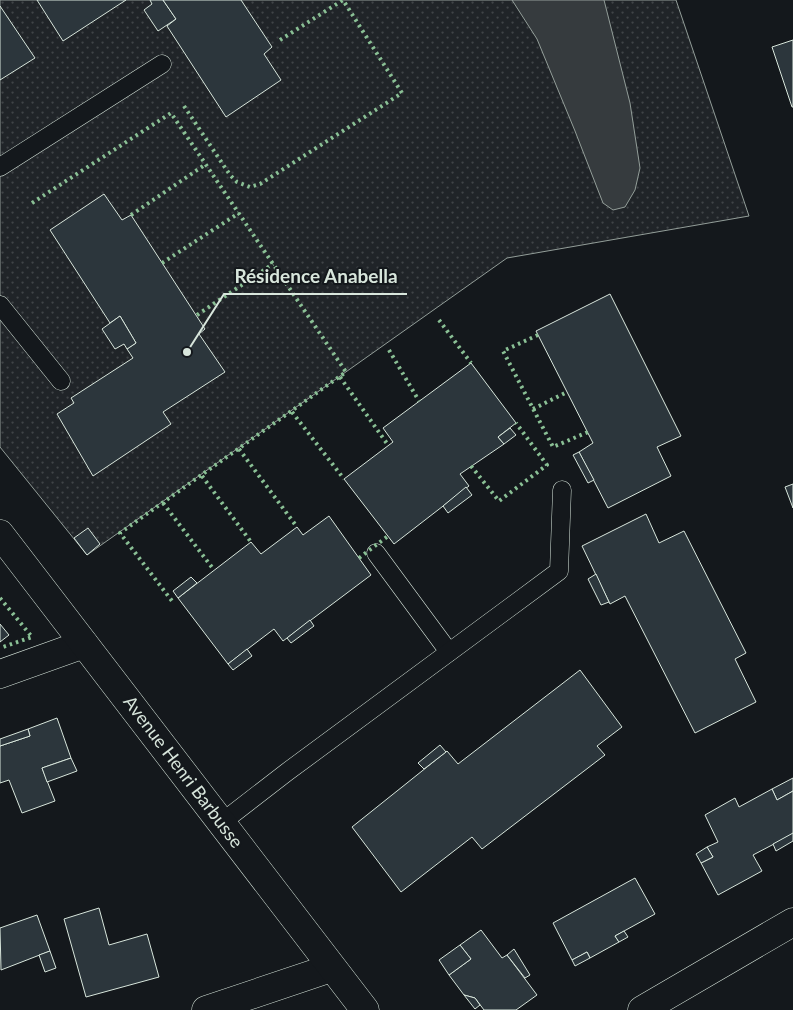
<svg xmlns="http://www.w3.org/2000/svg" width="793" height="1010" font-family="Lato,sans-serif">
	<style>
		.grass { fill: url(#grass-dots); stroke: #939e99 }
		.water { fill: #363b3e; stroke: #939e99 }
		.building { fill: #2c363c; stroke: #d8e6dc }
		.lines { fill: none; stroke-linecap: round; stroke-linejoin: round }
		.lane-casing { stroke: #d8e6dc; stroke-width: 19 }
		.street-casing { stroke: #d8e6dc; stroke-width: 29 }
		.secondary-casing { stroke: #d8e6dc; stroke-width: 29 }
		.lane { stroke: #14181c; stroke-width: 18 }
		.street { stroke: #14181c; stroke-width: 28 }
		.secondary { stroke: #14181c; stroke-width: 28 }
		.hedge { stroke: #8ac095; stroke-width: 4; stroke-dasharray: 2.5 4; stroke-linecap: butt }
		.labels { text-anchor: middle; stroke-width: 4; stroke-linejoin: round; paint-order: stroke }
		.street-label { font-size: 18px; fill: #d8e6dc; stroke: #14181c }
		.leader { fill: none; stroke: #d8e6dc; stroke-width: 2 }
		.callout-dot { fill: #d8e6dc; stroke: #14181c; stroke-width: 2 }
		.callout-label { font-size: 19px; text-anchor: middle; font-weight: bold; fill: #d8e6dc; stroke: #14181c; stroke-width: 4; stroke-linejoin: round; paint-order: stroke }
	</style>
	<defs>
		<pattern id="grass-dots" width="8" height="8" patternUnits="userSpaceOnUse" patternTransform="scale(1.25)"><rect width="8" height="8" fill="#202428"/><path d="M2 2h.1M6 6h.1" fill="none" stroke="#404447" stroke-width="1.8" stroke-linecap="round"/></pattern>
	</defs>
	<rect width="100%" height="100%" fill="#14181c"/>
	<path class="grass" d="M 0,0 L 676,0 L 749,216 L 507,258 L 87,555 L 0,447 Z"/>
	<path class="water" d="M 512,0 L 604,0 L 630,103 L 640,168 L 635,190 L 625,207 L 613,210 L 603,203 L 575,131 L 537,39 Z"/>
	<g class="building">
		<path d="M 37,0 L 126,0 L 63,41 Z"/>
		<path d="M 150,0 L 163,0 L 176,19 L 158,31 L 144,10 L 152,4 Z"/>
		<path d="M 163,0 L 241,0 L 272,47 L 264,54 L 281,80 L 226,117 L 167,26 L 176,19 Z"/>
		<path d="M 0,6 L 35,58 L 0,80 Z"/>
		<path d="M 793,40 L 793,107 L 792,107 L 772,47 Z"/>
		<path d="M 104,194 L 122,220 L 131,215 L 205,329 L 199,334 L 225,372 L 163,412 L 171,424 L 93,476 L 57,414 L 74,403 L 71,398 L 133,358 L 127,349 L 136,343 L 120,316 L 110,323 L 50,230 Z"/>
		<path d="M 610,294 L 681,436 L 657,447 L 671,476 L 608,508 L 579,452 L 593,443 L 536,331 Z"/>
		<path d="M 120,316 L 136,343 L 127,349 L 124,344 L 115,349 L 102,329 Z"/>
		<path d="M 471,363 L 516,423 L 498,437 L 504,444 L 460,474 L 469,486 L 394,544 L 344,479 L 393,442 L 383,428 Z"/>
		<path d="M 510,428 L 516,435 L 504,444 L 498,437 Z"/>
		<path d="M 579,452 L 594,480 L 588,483 L 573,455 Z"/>
		<path d="M 793,484 L 793,508 L 785,487 Z"/>
		<path d="M 466,487 L 472,495 L 448,513 L 443,506 Z"/>
		<path d="M 646,514 L 659,543 L 684,531 L 746,653 L 735,659 L 756,702 L 695,733 L 625,596 L 610,604 L 582,546 Z"/>
		<path d="M 329,516 L 371,575 L 283,641 L 274,629 L 228,664 L 178,598 L 251,542 L 261,554 L 297,527 L 303,535 Z"/>
		<path d="M 88,528 L 100,544 L 87,555 L 74,538 Z"/>
		<path d="M 596,574 L 609,602 L 601,605 L 588,579 Z"/>
		<path d="M 191,577 L 197,583 L 178,598 L 173,591 Z"/>
		<path d="M 310,620 L 314,626 L 291,643 L 287,638 Z"/>
		<path d="M 0,624 L 9,635 L 0,642 Z"/>
		<path d="M 247,649 L 252,656 L 233,670 L 228,664 Z"/>
		<path d="M 580,670 L 622,727 L 597,746 L 605,755 L 482,849 L 472,837 L 401,892 L 352,827 L 447,751 L 458,764 Z"/>
		<path d="M 57,718 L 71,758 L 42,768 L 55,801 L 22,813 L 9,780 L 0,783 L 0,746 L 30,736 L 28,729 Z"/>
		<path d="M 28,729 L 30,736 L 0,746 L 0,739 Z"/>
		<path d="M 440,745 L 446,752 L 424,769 L 418,763 Z"/>
		<path d="M 71,758 L 77,771 L 47,782 L 42,768 Z"/>
		<path d="M 793,778 L 793,791 L 777,800 L 772,789 Z"/>
		<path d="M 772,789 L 777,800 L 793,791 L 793,834 L 753,855 L 762,871 L 718,895 L 701,863 L 713,857 L 707,847 L 718,842 L 705,815 L 735,798 L 739,807 Z"/>
		<path d="M 793,833 L 793,841 L 776,851 L 773,844 Z"/>
		<path d="M 707,847 L 713,857 L 701,863 L 696,854 Z"/>
		<path d="M 635,878 L 655,914 L 615,936 L 619,942 L 590,958 L 587,952 L 572,960 L 553,923 Z"/>
		<path d="M 99,908 L 109,945 L 147,934 L 159,977 L 86,997 L 64,919 Z"/>
		<path d="M 37,915 L 50,951 L 1,970 L 0,928 Z"/>
		<path d="M 481,930 L 502,958 L 507,955 L 537,995 L 516,1010 L 484,1010 L 475,998 L 464,995 L 449,975 L 471,959 L 460,945 Z"/>
		<path d="M 624,931 L 628,937 L 619,942 L 615,936 Z"/>
		<path d="M 460,945 L 471,959 L 449,975 L 439,960 Z"/>
		<path d="M 514,949 L 530,975 L 525,978 L 507,955 Z"/>
		<path d="M 50,951 L 56,968 L 45,972 L 39,955 Z"/>
		<path d="M 587,952 L 590,958 L 575,966 L 572,960 Z"/>
		<path d="M 464,995 L 475,998 L 480,1005 L 475,1009 Z"/>
	</g>
	<g class="lines">
		<defs>
			<g id="lane">
				<path d="M 0,167 L 162,64"/>
				<path d="M 0,305 L 61,381"/>
				<path d="M 376,553 L 449,652"/>
				<path d="M 221,823 L 287,772 L 559,571 L 562,490"/>
			</g>
			<g id="street">
				<path d="M 0,674 L 84,644"/>
				<path d="M 206,1010 L 331,968"/>
				<path d="M 642,1010 L 793,922"/>
			</g>
			<path id="secondary" d="M 0,534 L 365,1010"/>
		</defs>
		<use href="#lane" class="lane-casing"/>
		<use href="#street" class="street-casing"/>
		<use href="#secondary" class="secondary-casing"/>
		<use href="#lane" class="lane"/>
		<use href="#street" class="street"/>
		<use href="#secondary" class="secondary"/>
		<g class="hedge">
			<path d="M 280,40 L 343,0"/>
			<path d="M 184,106 L 230,175 L 237,182 L 250,187 L 260,184 L 402,93 L 343,0"/>
			<path d="M 32,203 L 171,113 L 346,372 L 120,533 L 172,601"/>
			<path d="M 131,215 L 206,164"/>
			<path d="M 162,263 L 239,213"/>
			<path d="M 197,315 L 273,264"/>
			<path d="M 439,320 L 471,363"/>
			<path d="M 538,335 L 503,351 L 553,447 L 588,432"/>
			<path d="M 389,350 L 419,401"/>
			<path d="M 340,377 L 388,445"/>
			<path d="M 533,409 L 567,392"/>
			<path d="M 292,412 L 344,479"/>
			<path d="M 239,449 L 297,527"/>
			<path d="M 471,466 L 499,501 L 547,465 L 516,423"/>
			<path d="M 202,476 L 251,542"/>
			<path d="M 163,503 L 214,570"/>
			<path d="M 359,558 L 388,536"/>
			<path d="M 0,598 L 32,637 L 0,648"/>
		</g>
	</g>
	<g class="labels">
		<g class="street-label">
			<text transform="translate(183 772) rotate(53)" y="6">Avenue Henri Barbusse</text>
		</g>
	</g>
	<path class="leader" d="M187 352L224 294H407"/>
	<circle class="callout-dot" cx="187" cy="352" r="5"/>
	<g class="callout-label">
		<text x="316" y="283">Résidence Anabella</text>
	</g>
</svg>
